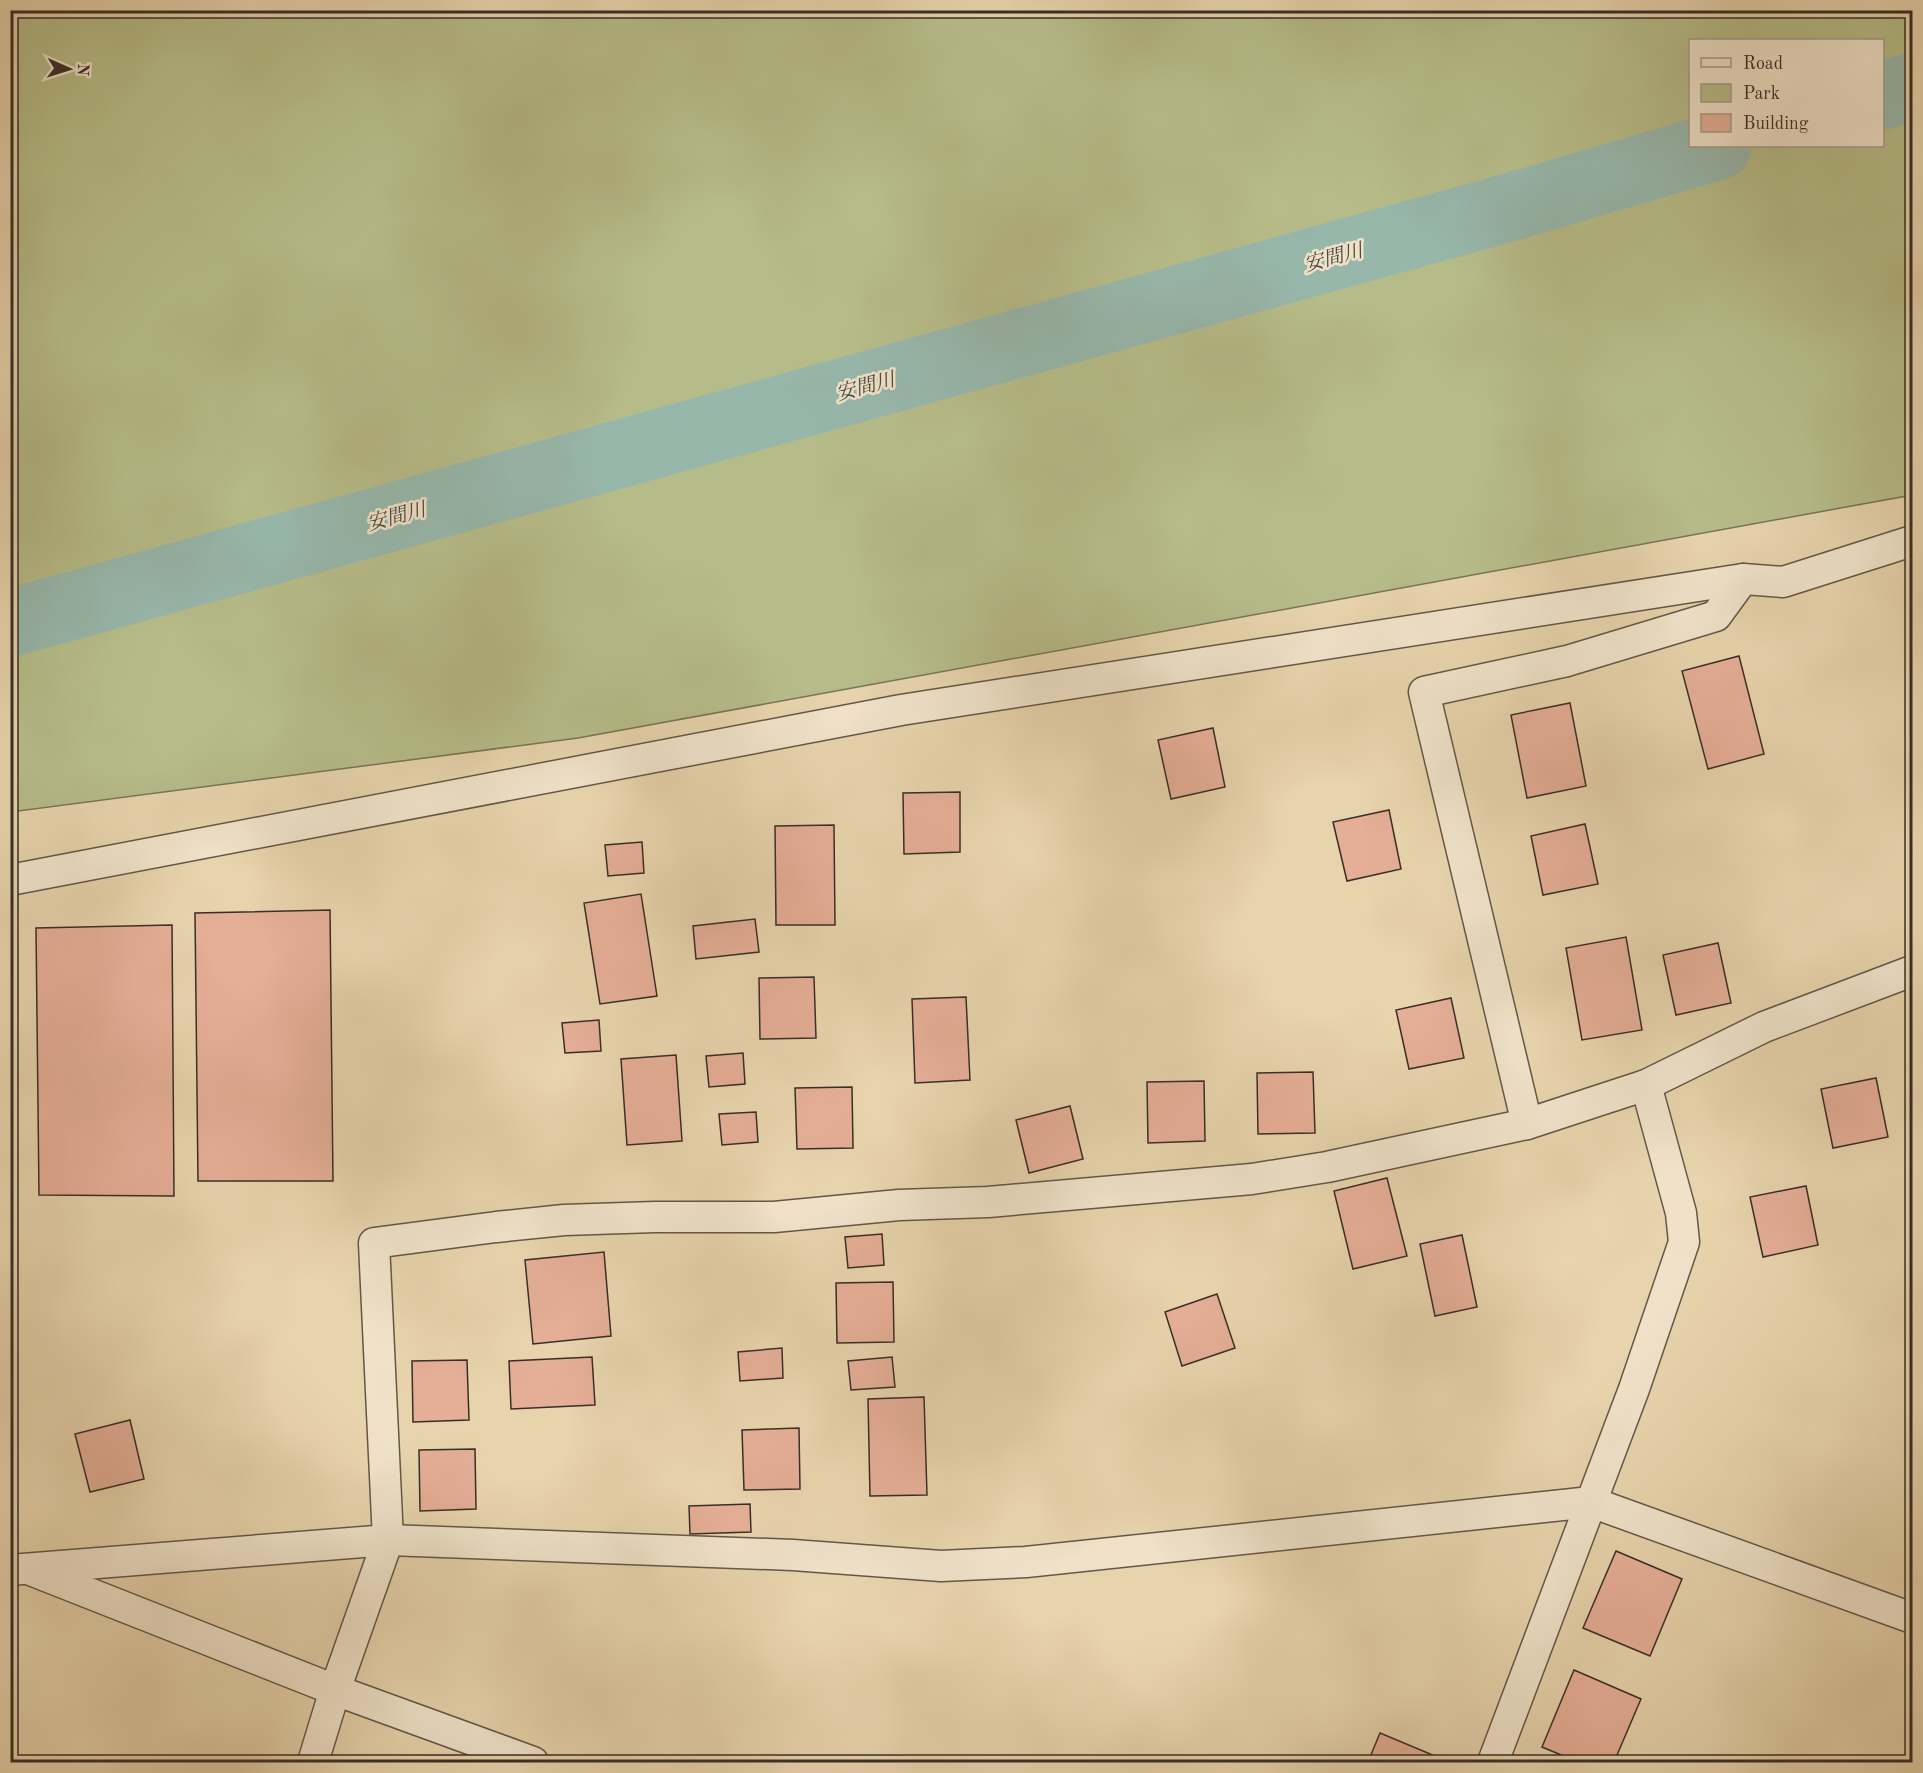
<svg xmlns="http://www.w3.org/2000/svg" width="1923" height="1773" font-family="'Old Standard TT','Noto Serif JP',serif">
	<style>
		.green { fill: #b6bc89; stroke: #787558; stroke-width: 1.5; fill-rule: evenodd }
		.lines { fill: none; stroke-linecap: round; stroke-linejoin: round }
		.river { stroke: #97b7ab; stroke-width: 68 }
		.building { fill: #e5ae97; stroke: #392e27; stroke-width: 1.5 }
		.minor-casing { stroke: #645748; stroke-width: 33 }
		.minor { stroke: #efe2c9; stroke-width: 30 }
		.labels { text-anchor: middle; stroke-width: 5; stroke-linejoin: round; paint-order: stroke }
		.water-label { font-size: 20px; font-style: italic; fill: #4c4941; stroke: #efe2c9 }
	</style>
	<rect width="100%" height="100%" fill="#e7d3ac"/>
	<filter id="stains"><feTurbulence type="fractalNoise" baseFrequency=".00333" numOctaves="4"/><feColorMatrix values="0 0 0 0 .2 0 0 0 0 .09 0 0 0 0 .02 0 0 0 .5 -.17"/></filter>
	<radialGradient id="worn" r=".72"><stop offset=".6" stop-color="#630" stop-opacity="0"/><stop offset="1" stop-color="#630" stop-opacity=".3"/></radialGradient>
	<path class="green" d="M 10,11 L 1912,11 L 1912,495 L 578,738 L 11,812 ZM 1690,40 L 1882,40 L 1882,146 L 1690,146 Z"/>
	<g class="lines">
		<g class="river">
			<path d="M 1882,96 L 1912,87"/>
			<path d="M 10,623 L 1511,207 L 1718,146"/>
		</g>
	</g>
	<g class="building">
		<path d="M 1739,656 L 1764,754 L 1708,769 L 1682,671 Z"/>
		<path d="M 1570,703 L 1586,786 L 1527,798 L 1511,715 Z"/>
		<path d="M 1213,728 L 1225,787 L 1171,799 L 1158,740 Z"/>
		<path d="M 960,792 L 960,852 L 904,854 L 903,793 Z"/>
		<path d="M 1389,810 L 1401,869 L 1347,881 L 1333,822 Z"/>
		<path d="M 1585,824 L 1598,884 L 1543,895 L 1531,836 Z"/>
		<path d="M 834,825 L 835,925 L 776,925 L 775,826 Z"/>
		<path d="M 642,842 L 644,873 L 608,876 L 605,845 Z"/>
		<path d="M 641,894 L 657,996 L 600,1004 L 584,903 Z"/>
		<path d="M 330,910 L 333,1181 L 198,1181 L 195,913 Z"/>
		<path d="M 755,919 L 759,952 L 696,959 L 693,926 Z"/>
		<path d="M 172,925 L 174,1196 L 39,1195 L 36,928 Z"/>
		<path d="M 1626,937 L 1642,1030 L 1582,1040 L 1566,948 Z"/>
		<path d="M 1718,943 L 1731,1003 L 1676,1015 L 1663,955 Z"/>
		<path d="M 814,977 L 816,1038 L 760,1039 L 759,978 Z"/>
		<path d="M 966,997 L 970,1080 L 915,1083 L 912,999 Z"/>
		<path d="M 1451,998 L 1464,1058 L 1409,1069 L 1396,1010 Z"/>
		<path d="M 599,1020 L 601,1051 L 565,1053 L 562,1023 Z"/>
		<path d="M 743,1053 L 745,1084 L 709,1087 L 706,1056 Z"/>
		<path d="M 10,1055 L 15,1174 L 10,1174 Z"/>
		<path d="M 676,1055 L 682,1141 L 627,1145 L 621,1059 Z"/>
		<path d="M 1313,1072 L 1315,1133 L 1258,1134 L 1257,1073 Z"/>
		<path d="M 1876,1078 L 1888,1137 L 1833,1148 L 1821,1089 Z"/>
		<path d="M 1204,1081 L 1205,1141 L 1148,1143 L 1147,1082 Z"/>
		<path d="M 852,1087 L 853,1148 L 797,1149 L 795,1088 Z"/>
		<path d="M 1070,1106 L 1083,1159 L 1029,1173 L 1016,1120 Z"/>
		<path d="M 756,1112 L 758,1142 L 722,1145 L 719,1114 Z"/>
		<path d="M 1387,1178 L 1407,1256 L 1353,1269 L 1334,1191 Z"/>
		<path d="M 1806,1186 L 1818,1245 L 1763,1257 L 1750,1197 Z"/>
		<path d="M 882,1234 L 884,1265 L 848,1268 L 845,1237 Z"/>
		<path d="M 1462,1235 L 1477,1307 L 1435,1316 L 1420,1244 Z"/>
		<path d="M 604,1252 L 611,1336 L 533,1344 L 525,1260 Z"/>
		<path d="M 893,1282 L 894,1342 L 837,1343 L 836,1283 Z"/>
		<path d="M 1217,1294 L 1235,1348 L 1182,1366 L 1165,1312 Z"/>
		<path d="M 782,1348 L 783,1378 L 740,1381 L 738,1352 Z"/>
		<path d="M 592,1357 L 595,1405 L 511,1409 L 509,1361 Z"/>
		<path d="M 892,1357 L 895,1387 L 851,1390 L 848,1361 Z"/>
		<path d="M 467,1360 L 469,1420 L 413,1422 L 412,1361 Z"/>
		<path d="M 924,1397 L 927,1495 L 870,1496 L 868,1399 Z"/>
		<path d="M 130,1420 L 144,1479 L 90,1492 L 75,1434 Z"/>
		<path d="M 799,1428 L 800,1489 L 744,1490 L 742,1430 Z"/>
		<path d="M 475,1449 L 476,1509 L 420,1511 L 419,1450 Z"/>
		<path d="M 750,1504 L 751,1532 L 690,1534 L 689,1506 Z"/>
		<path d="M 1616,1551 L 1682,1579 L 1650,1656 L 1583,1628 Z"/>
		<path d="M 1574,1670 L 1641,1699 L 1614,1762 L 1578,1762 L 1542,1747 Z"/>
		<path d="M 1380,1733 L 1447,1761 L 1447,1762 L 1368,1762 Z"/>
	</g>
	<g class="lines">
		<defs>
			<g id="minor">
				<path d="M 10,880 L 901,710 L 1743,579 L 1783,582 L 1912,541"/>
				<path d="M 1527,1124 L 1424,692 L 1567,661 L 1716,616 L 1743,579"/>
				<path d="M 10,1570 L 388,1540 L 793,1555 L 941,1566 L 1026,1562 L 1591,1502 L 1912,1618"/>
				<path d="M 33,1571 L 335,1690 L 533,1762"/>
				<path d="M 313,1762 L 335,1690 L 388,1540 L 374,1243 L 496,1227 L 564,1220 L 655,1217 L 774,1217 L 899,1205 L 988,1202 L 1252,1179 L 1327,1167 L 1527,1124 L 1646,1085 L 1764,1027 L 1912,971"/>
				<path d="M 1493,1762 L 1634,1389 L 1684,1242 L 1681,1213 L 1646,1085"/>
			</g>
		</defs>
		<use href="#minor" class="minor-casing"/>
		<use href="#minor" class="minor"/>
	</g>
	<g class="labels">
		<g class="water-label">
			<text transform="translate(1333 257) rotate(-15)" y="7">安間川</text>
			<text transform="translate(865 386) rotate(-15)" y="7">安間川</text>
			<text transform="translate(396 516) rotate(-15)" y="7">安間川</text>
		</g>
	</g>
	<rect width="1923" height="1773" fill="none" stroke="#e7d3ac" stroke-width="36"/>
	<rect x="12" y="12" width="1899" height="1749" fill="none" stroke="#392e27" stroke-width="3"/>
	<rect x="18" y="18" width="1887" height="1737" fill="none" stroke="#392e27" stroke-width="1.5"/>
	<rect x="1689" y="39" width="195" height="108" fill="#efe2c9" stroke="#a69a88" stroke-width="1.5"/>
	<rect x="1701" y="58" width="30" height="9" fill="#efe2c9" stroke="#a69a88" stroke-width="1.5"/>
	<text x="1743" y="69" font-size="18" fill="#392e27">Road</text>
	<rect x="1701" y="84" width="30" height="18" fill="#b6bc89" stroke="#a69a88" stroke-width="1.5"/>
	<text x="1743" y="99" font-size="18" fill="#392e27">Park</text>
	<rect x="1701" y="114" width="30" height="18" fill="#e5ae97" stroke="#a69a88" stroke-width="1.5"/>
	<text x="1743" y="129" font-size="18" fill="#392e27">Building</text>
	<g transform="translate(69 69) rotate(93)" stroke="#efe2c9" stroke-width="4.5" paint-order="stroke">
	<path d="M0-4.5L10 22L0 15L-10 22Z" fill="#392e27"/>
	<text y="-9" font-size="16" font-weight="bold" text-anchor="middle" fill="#392e27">N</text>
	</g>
	<rect width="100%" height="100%" filter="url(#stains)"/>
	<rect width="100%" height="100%" fill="url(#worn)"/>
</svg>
